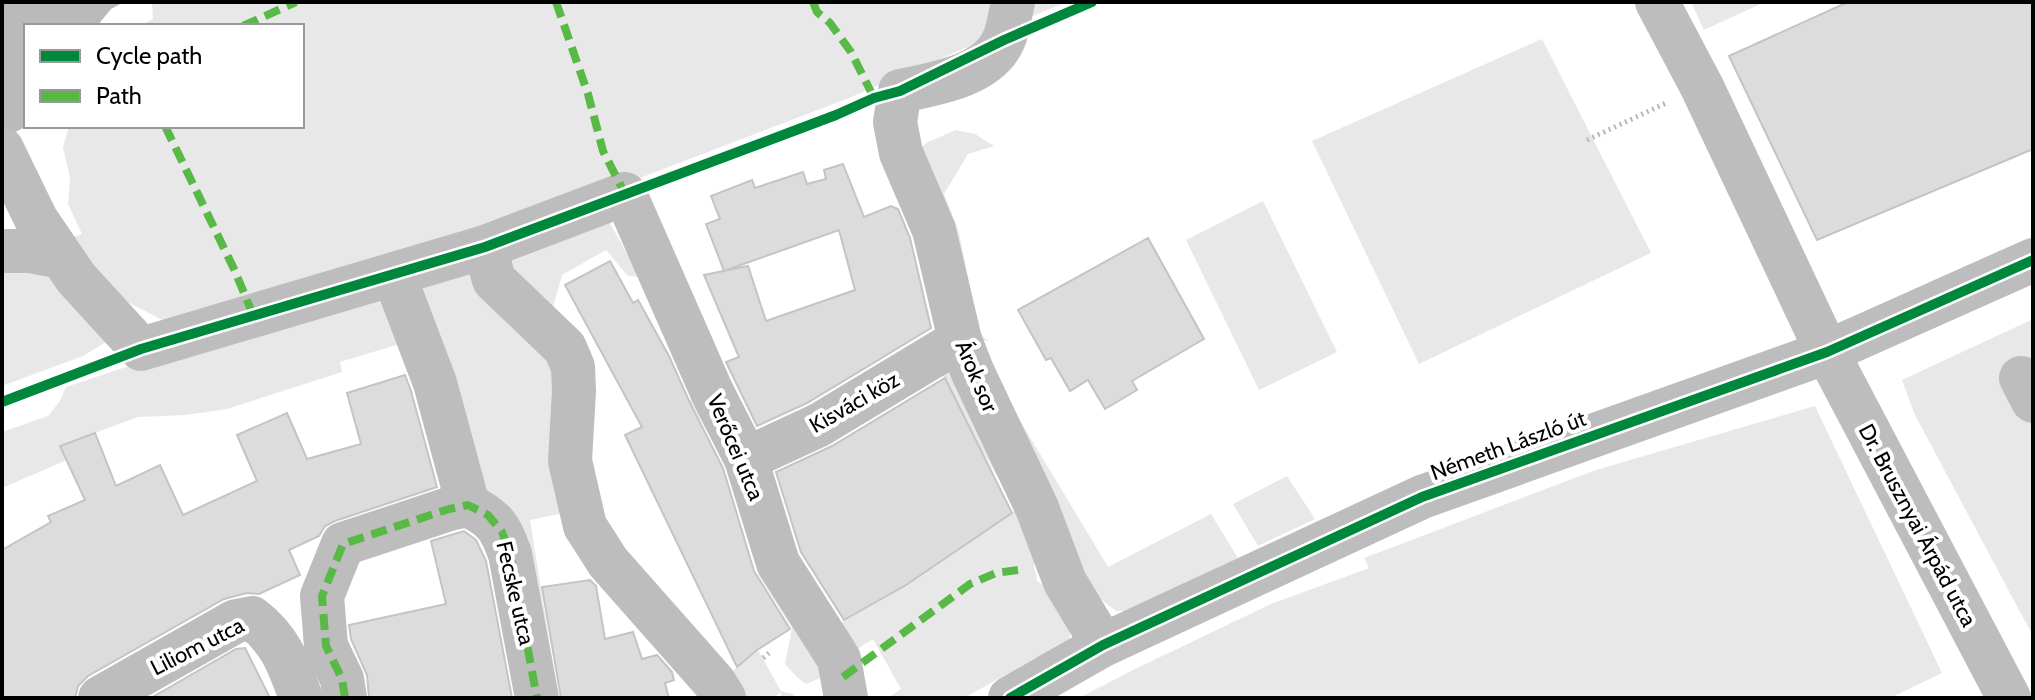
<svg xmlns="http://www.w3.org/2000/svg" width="2035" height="700" font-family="Cabin,sans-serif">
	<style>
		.green { fill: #e8e8e8 }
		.water { fill: #bababa }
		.building { fill: #dcdcdc; stroke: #c4c4c4; stroke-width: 2 }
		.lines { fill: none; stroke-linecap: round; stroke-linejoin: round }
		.path { stroke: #b8b8b8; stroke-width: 5; stroke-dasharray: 2 4; stroke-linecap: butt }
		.minor { stroke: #bdbdbd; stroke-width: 44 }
		.quiet { stroke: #58b947; stroke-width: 8; stroke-dasharray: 16 8; stroke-linecap: butt }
		.cycleway-casing { stroke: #fff; stroke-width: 15 }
		.cycleway { stroke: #00873e; stroke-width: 10 }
		.labels { text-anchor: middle; stroke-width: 8; stroke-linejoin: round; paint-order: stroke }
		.street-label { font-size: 22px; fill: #000; stroke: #fff }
	</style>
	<rect width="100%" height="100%" fill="#fff"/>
	<g class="green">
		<path d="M 152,2 L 1067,2 L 998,30 L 977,43 L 849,98 L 499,232 L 174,326 L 110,293 L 65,240 L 82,234 L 68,204 L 70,178 L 63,147 L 69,126 L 302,126 L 302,26 L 139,26 L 153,19 Z"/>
		<path d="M 1691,2 L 1765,2 L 1704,30 Z"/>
		<path d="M 1542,39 L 1651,253 L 1419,364 L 1312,141 Z"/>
		<path d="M 956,130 L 975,134 L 994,146 L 968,154 L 944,194 L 959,232 L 979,333 L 988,341 L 978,340 L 920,148 L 928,142 Z"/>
		<path d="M 1263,201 L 1337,352 L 1259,390 L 1186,240 Z"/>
		<path d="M 607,218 L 640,277 L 628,276 L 606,250 L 562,275 L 550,318 L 594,360 L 583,456 L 592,510 L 615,557 L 590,523 L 576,454 L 582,403 L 582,371 L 575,352 L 526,298 L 509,288 L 504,274 L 504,253 Z"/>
		<path d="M 29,251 L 106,342 L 83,356 L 2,386 L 2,255 Z"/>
		<path d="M 476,263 L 557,351 L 568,512 L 530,520 L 556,683 L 487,504 L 407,283 Z"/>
		<path d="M 381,299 L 403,343 L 340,362 L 342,372 L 227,409 L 186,415 L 138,417 L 60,446 L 67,460 L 2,488 L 2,432 L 48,416 L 60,401 L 66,387 L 150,359 Z"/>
		<path d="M 2033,319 L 2033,636 L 1914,413 L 1902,380 Z"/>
		<path d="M 938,341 L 1045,555 L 1034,565 L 1037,581 L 1063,598 L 1072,616 L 1069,643 L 1030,661 L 964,698 L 888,698 L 901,689 L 873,639 L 848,655 L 837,625 L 906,585 L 1017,509 L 981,449 L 937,364 Z"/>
		<path d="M 700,397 L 825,676 L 806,684 L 798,678 L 785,664 L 792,628 L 759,576 L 738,486 L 689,400 Z"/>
		<path d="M 1815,406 L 1942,673 L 1890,698 L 1079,698 L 1133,670 L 1271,604 L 1369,568 L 1364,558 L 1596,470 Z"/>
		<path d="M 1019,419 L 1108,567 L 1211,514 L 1238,558 L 1127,611 L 1116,611 L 1090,591 Z"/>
		<path d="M 1287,476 L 1315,519 L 1258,546 L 1233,504 Z"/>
		<path d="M 758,650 L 781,691 L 793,694 L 796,698 L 780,698 L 781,692 L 773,698 L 732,698 L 725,677 Z"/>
	</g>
	<path class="water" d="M 2,2 L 124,2 L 111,9 L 97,26 L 26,26 L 27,126 L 2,139 Z"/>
	<g class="building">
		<path d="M 1848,2 L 2033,2 L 2033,149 L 1817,240 L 1729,56 Z"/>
		<path d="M 843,164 L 864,217 L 891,206 L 898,209 L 910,238 L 931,328 L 807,403 L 757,426 L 726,362 L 739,357 L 704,275 L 748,266 L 766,321 L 855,290 L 839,230 L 724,271 L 706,224 L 720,219 L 711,196 L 752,180 L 755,188 L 803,172 L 807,184 L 826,179 L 824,170 Z"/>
		<path d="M 1148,238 L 1204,339 L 1132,381 L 1137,390 L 1105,409 L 1088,380 L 1070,391 L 1051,358 L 1046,360 L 1018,310 Z"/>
		<path d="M 610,261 L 633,303 L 638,300 L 669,356 L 690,403 L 723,468 L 754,571 L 790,629 L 757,650 L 737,667 L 625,435 L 642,427 L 565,285 Z"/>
		<path d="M 405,375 L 411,391 L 437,487 L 335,521 L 325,526 L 319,536 L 289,550 L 300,575 L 259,594 L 247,593 L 224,599 L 88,676 L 78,686 L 75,698 L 2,698 L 2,550 L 51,522 L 48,516 L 85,500 L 60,446 L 95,433 L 116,486 L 160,465 L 183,515 L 257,481 L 237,435 L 287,413 L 307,459 L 361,444 L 347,393 Z"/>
		<path d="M 945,378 L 1012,513 L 906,585 L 844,620 L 801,552 L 776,472 L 832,446 Z"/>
		<path d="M 464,531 L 476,540 L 486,561 L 512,698 L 369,698 L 367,675 L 351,639 L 349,625 L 446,604 L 431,541 Z"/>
		<path d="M 590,580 L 596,586 L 605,639 L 633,632 L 642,659 L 657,655 L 672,672 L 674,680 L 665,683 L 669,698 L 561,698 L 542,587 Z"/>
		<path d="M 245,648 L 270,698 L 151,698 L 236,649 Z"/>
	</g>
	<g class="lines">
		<g class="path">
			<path d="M 1587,140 L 1666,103"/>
			<path d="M 763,658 L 769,653"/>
		</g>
		<g class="minor">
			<path d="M 1013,2 C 1010,14 1009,28 1004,39 C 989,76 934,84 900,91 L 895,122 L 901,153 L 934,230 L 960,340 L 973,373 L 1037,508 L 1065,582 L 1103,645"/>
			<path d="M 1657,2 L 1702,87 L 1827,352 L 2009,698"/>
			<path d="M 2,149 L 36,219 L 76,278 L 141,349 L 485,247 L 625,194 L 712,392 L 746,459 L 778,563 L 839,659 L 846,698"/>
			<path d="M 485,247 L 494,280 L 565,348 L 573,367 L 574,391 L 570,461 L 585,526 L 608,562 L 714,682 L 724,698"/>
			<path d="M 2,251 L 29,251 L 61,257"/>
			<path d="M 394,275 L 435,383 L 468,505"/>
			<path d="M 2021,378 L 2033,401"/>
			<path d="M 746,459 L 819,425 L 960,340"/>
			<path d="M 468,505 C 495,519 500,526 510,554 L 537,698"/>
			<path d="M 100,698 L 236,621 L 252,618 C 281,640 289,665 301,698"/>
			<path d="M 345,698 L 342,679 L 326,646 L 322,596 L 343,544 L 449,509 L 468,505"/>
			<path d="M 1010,698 L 1103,645 L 1422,497 L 1827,352 L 2033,260"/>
		</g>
		<g class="quiet">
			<path d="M 556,2 L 588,94 L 603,151 L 625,194"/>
			<path d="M 813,2 L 817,12 L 830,23 L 851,52 L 874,98"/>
			<path d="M 243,26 L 296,2"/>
			<path d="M 165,126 L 234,269 L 254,317"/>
			<path d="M 843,677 L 970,584 L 996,573 L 1018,570"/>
			<path d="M 345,698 L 342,679 L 326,646 L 322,596 L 343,544 L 449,509 L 468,505 L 488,515 L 502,532 L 510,554 L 537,698"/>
		</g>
		<defs>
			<g id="cycleway">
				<path d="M 2,402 L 141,349 L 485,247 L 836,115 L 874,98 L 900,91 L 1004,40 L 1092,2"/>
				<path d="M 1010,698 L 1103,645 L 1422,497 L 1827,352 L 2033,260"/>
			</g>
		</defs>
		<use href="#cycleway" class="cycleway-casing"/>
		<use href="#cycleway" class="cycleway"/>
	</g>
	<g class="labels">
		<g class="street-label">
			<text transform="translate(977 376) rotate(67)" y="8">Árok sor</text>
			<text transform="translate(854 402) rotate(-30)" y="8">Kisváci köz</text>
			<text transform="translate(1508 445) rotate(-20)" y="8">Németh László út</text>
			<text transform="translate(736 447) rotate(67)" y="8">Verőcei utca</text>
			<text transform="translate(1918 525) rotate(62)" y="8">Dr. Brusznyai Árpád utca</text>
			<text transform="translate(516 593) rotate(77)" y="8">Fecske utca</text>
			<text transform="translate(197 646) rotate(-27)" y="8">Liliom utca</text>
		</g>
	</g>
	<rect width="2035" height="700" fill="none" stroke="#000000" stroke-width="8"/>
	<rect x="24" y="24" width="280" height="104" fill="#ffffff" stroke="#999999" stroke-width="2"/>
	<rect x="40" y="50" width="40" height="12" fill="#00873e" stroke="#999999" stroke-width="2"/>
	<text x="96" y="64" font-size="24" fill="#000000">Cycle path</text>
	<rect x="40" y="90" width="40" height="12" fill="#58b947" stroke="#999999" stroke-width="2"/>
	<text x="96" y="104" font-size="24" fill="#000000">Path</text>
</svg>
